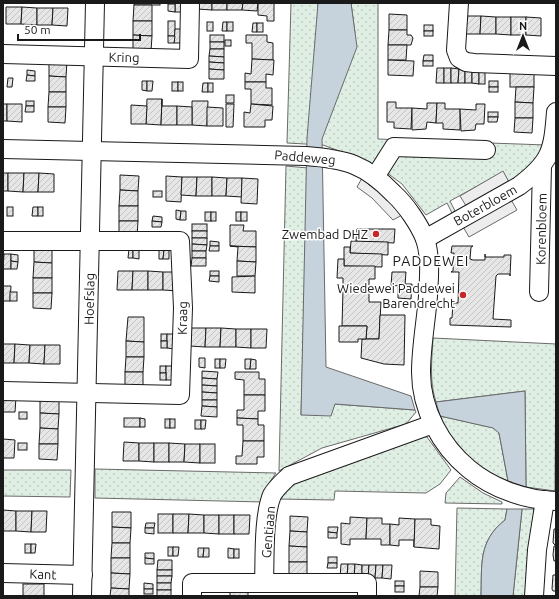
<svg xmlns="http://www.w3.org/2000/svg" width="559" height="599" font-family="Ubuntu,sans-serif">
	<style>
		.grass { fill: url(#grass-dots); stroke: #6a6a6a }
		.parking { fill: #ededed; stroke: #6a6a6a }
		.water { fill: #c6d2dc; stroke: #6a6a6a }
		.building { fill: url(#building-hatch); stroke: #1a1a1a }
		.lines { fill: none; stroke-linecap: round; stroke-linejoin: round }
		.minor-casing { stroke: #1a1a1a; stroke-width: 20 }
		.minor { stroke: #fff; stroke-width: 18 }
		.poi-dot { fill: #c62828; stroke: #fff; stroke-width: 1.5 }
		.labels { text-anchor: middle; stroke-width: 3; stroke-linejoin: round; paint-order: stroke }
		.street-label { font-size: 13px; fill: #1a1a1a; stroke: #fff }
		.poi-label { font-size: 13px; fill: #1a1a1a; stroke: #fff; text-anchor: end }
		.neighbourhood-label { font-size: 14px; letter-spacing: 1px; fill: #1a1a1a; stroke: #fff }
	</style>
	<defs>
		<pattern id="grass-dots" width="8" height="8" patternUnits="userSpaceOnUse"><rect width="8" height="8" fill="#e0efe3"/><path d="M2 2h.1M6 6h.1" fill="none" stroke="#c0ccc2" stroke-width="1.8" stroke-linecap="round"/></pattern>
		<pattern id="building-hatch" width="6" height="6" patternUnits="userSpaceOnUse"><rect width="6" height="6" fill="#e6e6e6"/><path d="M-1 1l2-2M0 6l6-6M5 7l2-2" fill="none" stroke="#c5c5c5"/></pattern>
	</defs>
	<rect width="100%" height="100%" fill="#fff"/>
	<g class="grass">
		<path d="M 291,3 L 318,3 L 317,28 L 355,33 L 351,3 L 378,3 L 378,139 L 546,145 L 544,153 L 510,184 L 503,172 L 450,201 L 455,211 L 452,213 L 447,203 L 426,215 L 402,184 L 375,164 L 369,166 L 342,152 L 323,145 L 287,143 Z"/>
		<path d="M 286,166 L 308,168 L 301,415 L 335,404 L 415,410 L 416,412 L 406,424 L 322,448 L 279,471 Z"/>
		<path d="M 433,338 L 556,344 L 555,491 L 526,487 L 525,391 L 436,402 C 429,382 432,358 433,338 Z"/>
		<path d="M 440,416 L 494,428 L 499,433 L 508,481 C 478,469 451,447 440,416 Z"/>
		<path d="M 420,436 L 427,437 L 451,470 L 440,484 L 426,493 L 335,491 L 334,500 L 278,499 L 288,485 Z"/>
		<path d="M 95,469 L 276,473 L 267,486 L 263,502 L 95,498 Z"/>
		<path d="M 3,470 L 71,470 L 70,497 L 3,496 Z"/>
		<path d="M 460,477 L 483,493 L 502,502 L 502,504 L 445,503 L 446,493 Z"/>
		<path d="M 457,508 L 507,509 L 505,520 C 478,541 482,565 481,596 L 455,596 Z"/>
		<path d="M 522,509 L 534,509 L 528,596 L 513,596 Z"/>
	</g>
	<g class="parking">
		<path d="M 503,171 L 510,184 L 468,209 L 460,196 Z"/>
		<path d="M 362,178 L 377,188 L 402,215 L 393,220 L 372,198 L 357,187 Z"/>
		<path d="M 510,198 L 517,210 L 469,237 L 462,225 Z"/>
	</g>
	<g class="water">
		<path d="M 318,3 L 351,3 L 357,47 L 322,139 L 326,367 L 411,396 L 415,410 L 335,404 L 331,416 L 301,415 L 307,138 Z"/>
		<path d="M 525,391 L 526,487 L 508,481 L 499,433 L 493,428 L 440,416 L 436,402 Z"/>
		<path d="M 507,509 L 522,509 L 513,596 L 481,596 C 482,565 478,541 505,520 Z"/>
	</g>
	<g class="building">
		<rect x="134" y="3" width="26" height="2"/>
		<rect x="175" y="3" width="7" height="9"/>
		<path d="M 197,3 L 212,3 L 212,10 L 197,9 Z"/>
		<rect x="212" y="3" width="15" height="7"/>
		<path d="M 227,3 L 243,3 L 242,10 L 227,10 Z"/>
		<path d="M 243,3 L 258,3 L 257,11 L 242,10 Z"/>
		<path d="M 258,3 L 274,3 L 274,21 L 267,21 L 267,16 L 258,15 Z"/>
		<path d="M 168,4 L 175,4 L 175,12 L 168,11 Z"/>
		<path d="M 134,5 L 152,5 L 152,21 L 133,21 Z"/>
		<path d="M 6,7 L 22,7 L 21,24 L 6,24 Z"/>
		<path d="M 22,7 L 37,8 L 37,25 L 21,24 Z"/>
		<path d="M 37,8 L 53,8 L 52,25 L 37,25 Z"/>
		<path d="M 53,8 L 68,8 L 67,26 L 52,25 Z"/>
		<path d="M 389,14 L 407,15 L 407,30 L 389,30 Z"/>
		<path d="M 465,16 L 481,16 L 480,34 L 465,34 Z"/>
		<path d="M 481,16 L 496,17 L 496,34 L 480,34 Z"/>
		<path d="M 496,17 L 511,17 L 511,35 L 496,34 Z"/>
		<rect x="511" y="17" width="15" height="18"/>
		<path d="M 526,17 L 541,18 L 541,36 L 526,35 Z"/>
		<path d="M 133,21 L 152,21 L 152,36 L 133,35 Z"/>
		<rect x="168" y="21" width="7" height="15"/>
		<rect x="207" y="22" width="6" height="9"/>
		<path d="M 223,22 L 227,22 L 227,31 L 222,31 Z"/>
		<rect x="227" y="22" width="6" height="9"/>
		<path d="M 253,23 L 257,23 L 257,32 L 252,32 Z"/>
		<rect x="257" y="23" width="6" height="9"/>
		<rect x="424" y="25" width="9" height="6"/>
		<path d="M 175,29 L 182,29 L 182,43 L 174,43 Z"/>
		<path d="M 389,30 L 407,30 L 407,35 L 411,35 L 413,38 L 411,45 L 388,45 Z"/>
		<rect x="424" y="31" width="9" height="5"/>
		<path d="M 133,35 L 152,36 L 151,51 L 133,51 Z"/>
		<rect x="210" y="35" width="14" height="7"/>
		<path d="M 246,35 L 267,35 L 267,42 L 273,43 L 273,60 L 252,59 L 252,43 L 246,43 Z"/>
		<path d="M 168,36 L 175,36 L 174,43 L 168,43 Z"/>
		<rect x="225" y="40" width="6" height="6"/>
		<rect x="210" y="42" width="14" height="7"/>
		<path d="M 388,45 L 407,45 L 406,60 L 388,60 Z"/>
		<path d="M 210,49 L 224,49 L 224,57 L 209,56 Z"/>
		<path d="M 424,55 L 433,55 L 433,61 L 423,61 Z"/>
		<path d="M 209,56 L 224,57 L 224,63 L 209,62 Z"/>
		<path d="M 252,59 L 274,60 L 273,75 L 266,74 L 266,82 L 245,82 L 245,73 L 251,74 Z"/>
		<path d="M 388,60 L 414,61 L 413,76 L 388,75 Z"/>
		<path d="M 49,61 L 67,61 L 66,77 L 49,76 Z"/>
		<rect x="423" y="61" width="10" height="5"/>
		<path d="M 209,62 L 224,63 L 224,70 L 209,69 Z"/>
		<path d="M 437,68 L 444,68 L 444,83 L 436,83 Z"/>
		<rect x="444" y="68" width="7" height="15"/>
		<path d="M 451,68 L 459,69 L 458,83 L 451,83 Z"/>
		<path d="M 209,69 L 224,70 L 224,79 L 209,79 Z"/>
		<path d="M 459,69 L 465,69 L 465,83 L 458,83 Z"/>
		<rect x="465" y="69" width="7" height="14"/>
		<path d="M 472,69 L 479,69 L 479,84 L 472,83 Z"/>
		<rect x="479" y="69" width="6" height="15"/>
		<path d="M 27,70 L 35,71 L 35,76 L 27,75 Z"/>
		<rect x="510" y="72" width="24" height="15"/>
		<path d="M 27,75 L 35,76 L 35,81 L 26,81 Z"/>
		<path d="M 49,76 L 66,77 L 66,92 L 49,92 Z"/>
		<path d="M 8,78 L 13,78 L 12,87 L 7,87 Z"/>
		<path d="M 142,81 L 147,81 L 147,91 L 142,90 Z"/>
		<path d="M 147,81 L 153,81 L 152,91 L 147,91 Z"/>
		<rect x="489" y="81" width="9" height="6"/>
		<rect x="172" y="82" width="6" height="9"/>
		<rect x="178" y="82" width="5" height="9"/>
		<path d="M 245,82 L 266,82 L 266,88 L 272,88 L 272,105 L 251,104 L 251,89 L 245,89 Z"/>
		<path d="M 203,83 L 208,83 L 208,92 L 202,92 Z"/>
		<rect x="208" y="83" width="5" height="9"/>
		<rect x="489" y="87" width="9" height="5"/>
		<path d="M 516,87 L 534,87 L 533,103 L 515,102 Z"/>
		<path d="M 49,92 L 66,92 L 66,107 L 48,107 Z"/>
		<rect x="226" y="95" width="8" height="8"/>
		<path d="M 147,99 L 162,99 L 161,125 L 146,124 Z"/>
		<path d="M 162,99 L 162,106 L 177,106 L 177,125 L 161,125 Z"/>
		<rect x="26" y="101" width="8" height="5"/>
		<path d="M 192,101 L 208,101 L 207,126 L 192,125 Z"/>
		<path d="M 387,102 L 396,102 L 396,108 L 412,108 L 411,129 L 394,128 L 394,122 L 387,122 Z"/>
		<path d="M 515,102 L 533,103 L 533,118 L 515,118 Z"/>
		<path d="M 427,103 L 437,103 L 436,123 L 427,122 L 426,129 L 412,130 L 412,108 L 427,109 Z"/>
		<path d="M 437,103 L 445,103 L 445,109 L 460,109 L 460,130 L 443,129 L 443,123 L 436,123 Z"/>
		<rect x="3" y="104" width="4" height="17"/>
		<path d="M 7,104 L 22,104 L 22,122 L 7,121 Z"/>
		<path d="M 226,104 L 234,104 L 233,127 L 226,127 Z"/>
		<path d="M 251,104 L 273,106 L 272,120 L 265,120 L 265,127 L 244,127 L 244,112 L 250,113 Z"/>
		<path d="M 476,104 L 485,104 L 484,124 L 476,124 L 475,130 L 461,131 L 460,109 L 476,110 Z"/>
		<path d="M 131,105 L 147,106 L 146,124 L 131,124 Z"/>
		<path d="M 26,106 L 34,106 L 34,112 L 25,112 Z"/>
		<path d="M 177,106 L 192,107 L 192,125 L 177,125 Z"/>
		<path d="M 48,107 L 66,107 L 65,123 L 48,122 Z"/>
		<path d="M 207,107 L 223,108 L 223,126 L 207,126 Z"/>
		<rect x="488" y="112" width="10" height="5"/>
		<path d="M 488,117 L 498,117 L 497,122 L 488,122 Z"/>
		<path d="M 515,118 L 533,118 L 532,133 L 514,132 Z"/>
		<rect x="3" y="173" width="5" height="18"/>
		<path d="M 8,173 L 24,173 L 23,192 L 8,191 Z"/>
		<path d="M 24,173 L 39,173 L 38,192 L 23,192 Z"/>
		<path d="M 39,173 L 54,174 L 54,192 L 38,192 Z"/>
		<path d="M 120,175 L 139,176 L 138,191 L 120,190 Z"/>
		<path d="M 166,176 L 182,177 L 181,202 L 166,201 Z"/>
		<path d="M 182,177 L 197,177 L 196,196 L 181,195 Z"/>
		<path d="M 197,177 L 212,177 L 212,196 L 196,196 Z"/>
		<path d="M 212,177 L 227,178 L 226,196 L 212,196 Z"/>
		<path d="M 227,178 L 242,178 L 242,197 L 226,196 Z"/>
		<path d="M 242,178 L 258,179 L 257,204 L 241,203 Z"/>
		<path d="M 120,190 L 138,191 L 138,206 L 119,206 Z"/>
		<rect x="153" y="191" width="9" height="6"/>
		<rect x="119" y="206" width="19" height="15"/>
		<rect x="7" y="207" width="6" height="9"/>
		<path d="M 33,207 L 38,207 L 38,216 L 32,216 Z"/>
		<rect x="38" y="207" width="5" height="9"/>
		<path d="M 176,210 L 181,211 L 180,220 L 176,219 Z"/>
		<path d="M 181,211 L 186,211 L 186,220 L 180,220 Z"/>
		<rect x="205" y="212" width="6" height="9"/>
		<rect x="211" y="212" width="5" height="9"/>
		<rect x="236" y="212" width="5" height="9"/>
		<rect x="241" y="212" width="6" height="9"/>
		<path d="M 153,216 L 162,217 L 162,222 L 152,221 Z"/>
		<path d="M 119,221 L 138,221 L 137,237 L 119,237 Z"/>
		<path d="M 152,221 L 162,222 L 161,227 L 152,227 Z"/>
		<rect x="192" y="224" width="15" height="7"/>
		<path d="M 230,225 L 244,225 L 243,231 L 256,231 L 256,247 L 230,246 Z"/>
		<path d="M 357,229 L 395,229 L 394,243 L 356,241 Z"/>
		<rect x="192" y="231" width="15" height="7"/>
		<path d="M 192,238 L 207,238 L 207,245 L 192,244 Z"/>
		<path d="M 210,241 L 219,242 L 219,246 L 210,246 Z"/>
		<path d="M 351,241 L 388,242 L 388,255 L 350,253 Z"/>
		<path d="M 192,244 L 207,245 L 206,251 L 192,251 Z"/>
		<path d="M 210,246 L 219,246 L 219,251 L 209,251 Z"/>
		<path d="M 230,246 L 256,247 L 256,262 L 237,261 L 238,247 Z"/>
		<path d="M 452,246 L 473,246 L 471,247 L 470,259 L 473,260 L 485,260 L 485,254 L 485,257 L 504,257 L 504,255 L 511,255 L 510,276 L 510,274 L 498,274 L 496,276 L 493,319 L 511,320 L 511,327 L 450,325 L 450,318 L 452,318 L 453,303 L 450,303 L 458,303 L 459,272 L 451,272 L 453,271 L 454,253 L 451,253 Z"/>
		<path d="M 34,247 L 52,247 L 52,263 L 34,262 Z"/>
		<path d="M 344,247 L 350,247 L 350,253 L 382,254 L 382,267 L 344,266 Z"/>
		<path d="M 129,249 L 133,249 L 133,258 L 128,258 Z"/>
		<path d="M 133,249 L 139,249 L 139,259 L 133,258 Z"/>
		<path d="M 159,250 L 164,250 L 163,259 L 159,259 Z"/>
		<path d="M 164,250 L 169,250 L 169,259 L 163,259 Z"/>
		<rect x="192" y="251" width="14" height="7"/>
		<path d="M 4,254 L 11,254 L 11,269 L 3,269 Z"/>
		<path d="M 11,254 L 18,255 L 18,262 L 11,261 Z"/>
		<path d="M 192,258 L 206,258 L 206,266 L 191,266 Z"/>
		<path d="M 338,259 L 344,259 L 344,266 L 375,266 L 375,279 L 369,279 L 369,290 L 343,290 L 343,278 L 337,278 Z"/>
		<path d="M 11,261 L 18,262 L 17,269 L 11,269 Z"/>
		<path d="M 237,261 L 256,262 L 255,276 L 237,276 Z"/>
		<path d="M 34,262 L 52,263 L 52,278 L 33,278 Z"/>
		<path d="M 118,271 L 133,271 L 132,290 L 117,290 Z"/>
		<path d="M 133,271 L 148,271 L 148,290 L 132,290 Z"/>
		<path d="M 148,271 L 163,272 L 163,290 L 148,290 Z"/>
		<rect x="210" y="271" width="9" height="5"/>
		<path d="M 163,272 L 179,272 L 179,291 L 163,290 Z"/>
		<path d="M 392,272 L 406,272 L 405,285 L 391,286 Z"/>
		<path d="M 210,276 L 219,276 L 219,282 L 209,281 Z"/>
		<path d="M 255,276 L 255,293 L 232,292 L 232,277 Z"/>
		<rect x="33" y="278" width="19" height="15"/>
		<path d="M 405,284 L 412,284 L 411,299 L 398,298 L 398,286 Z"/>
		<path d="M 3,286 L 11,286 L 10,301 L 3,301 Z"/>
		<path d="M 343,290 L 369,290 L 369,302 L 381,302 L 379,339 L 366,339 L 367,326 L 342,326 Z"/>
		<rect x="10" y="292" width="7" height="9"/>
		<path d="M 33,293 L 52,293 L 51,309 L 33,308 Z"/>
		<path d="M 380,315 L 405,315 L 404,365 L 384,364 L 361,358 L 362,339 L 379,339 Z"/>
		<path d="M 128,317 L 144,317 L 144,342 L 126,341 Z"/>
		<path d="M 339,326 L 367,326 L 366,339 L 358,339 L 358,342 L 339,342 Z"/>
		<path d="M 190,328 L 206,328 L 205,347 L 190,346 Z"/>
		<path d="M 206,328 L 221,328 L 220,347 L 205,347 Z"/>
		<path d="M 221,328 L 236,329 L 236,347 L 220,347 Z"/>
		<path d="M 236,329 L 251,329 L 251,348 L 236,347 Z"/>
		<path d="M 251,329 L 267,329 L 266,348 L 251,348 Z"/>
		<rect x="161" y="334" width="6" height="7"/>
		<path d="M 167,334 L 175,334 L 175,349 L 167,348 Z"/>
		<path d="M 126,341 L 144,342 L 144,357 L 126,357 Z"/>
		<rect x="161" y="341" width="6" height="7"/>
		<path d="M 3,344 L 15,344 L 14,363 L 3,363 Z"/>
		<path d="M 15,344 L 30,345 L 29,363 L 14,363 Z"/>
		<path d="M 30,345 L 45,345 L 44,364 L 29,363 Z"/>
		<path d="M 45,345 L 60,345 L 60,364 L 44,364 Z"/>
		<path d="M 126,357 L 144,357 L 143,372 L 125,372 Z"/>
		<path d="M 199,358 L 205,358 L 205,368 L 199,367 Z"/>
		<rect x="215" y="359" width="5" height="9"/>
		<path d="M 220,359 L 226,359 L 225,368 L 220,368 Z"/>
		<path d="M 245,359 L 251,359 L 250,369 L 245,369 Z"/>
		<path d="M 251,359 L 256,360 L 256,369 L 250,369 Z"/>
		<rect x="160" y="366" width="6" height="7"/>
		<rect x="166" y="366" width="8" height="14"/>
		<path d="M 202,371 L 218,372 L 217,379 L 202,378 Z"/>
		<rect x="125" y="372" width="18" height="16"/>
		<path d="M 235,372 L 259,372 L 259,379 L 265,379 L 265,395 L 244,395 L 244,380 L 235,379 Z"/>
		<rect x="160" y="373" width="6" height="7"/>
		<path d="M 202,378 L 217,379 L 217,386 L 202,385 Z"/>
		<path d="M 202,385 L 217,386 L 217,393 L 202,392 Z"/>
		<path d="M 202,392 L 217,393 L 217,400 L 202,400 Z"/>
		<path d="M 244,395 L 265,395 L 265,411 L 258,411 L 258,419 L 237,418 L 237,410 L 244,410 Z"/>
		<path d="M 4,397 L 16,397 L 15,412 L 3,412 Z"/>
		<path d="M 40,398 L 59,398 L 59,414 L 40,413 Z"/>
		<path d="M 202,400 L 217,400 L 217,407 L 202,406 Z"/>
		<path d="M 202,406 L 217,407 L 217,417 L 201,416 Z"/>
		<rect x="19" y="412" width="8" height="7"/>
		<path d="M 40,413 L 59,414 L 58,429 L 40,428 Z"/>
		<rect x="124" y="418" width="16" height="9"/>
		<path d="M 140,418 L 145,419 L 145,427 L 140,427 Z"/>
		<path d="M 237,418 L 258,419 L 258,425 L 264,425 L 264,441 L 243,441 L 243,425 L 237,425 Z"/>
		<rect x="165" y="419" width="5" height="9"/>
		<rect x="170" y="419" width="5" height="9"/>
		<rect x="195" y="420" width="6" height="9"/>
		<path d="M 201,420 L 206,420 L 205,429 L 201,429 Z"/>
		<path d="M 40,428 L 58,429 L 58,444 L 39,444 Z"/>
		<path d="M 3,439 L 15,440 L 14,458 L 3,458 Z"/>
		<path d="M 243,441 L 264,441 L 264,457 L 257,457 L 257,464 L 236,464 L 236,456 L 242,456 Z"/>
		<path d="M 124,442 L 139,443 L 139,461 L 123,461 Z"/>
		<rect x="18" y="443" width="9" height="7"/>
		<path d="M 139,443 L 154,443 L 154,462 L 139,461 Z"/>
		<rect x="154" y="443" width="15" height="19"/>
		<path d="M 169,443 L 185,444 L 184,462 L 169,462 Z"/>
		<path d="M 39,444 L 58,444 L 57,460 L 39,459 Z"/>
		<path d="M 185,444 L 200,444 L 200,463 L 184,462 Z"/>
		<rect x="200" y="444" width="15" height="19"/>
		<path d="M 3,510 L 16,511 L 16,531 L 3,531 Z"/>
		<path d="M 16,511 L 32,511 L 31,532 L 16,531 Z"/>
		<path d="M 32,511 L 47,511 L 46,532 L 31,532 Z"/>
		<path d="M 112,512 L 131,512 L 131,528 L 112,527 Z"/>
		<rect x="158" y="514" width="15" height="19"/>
		<path d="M 173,514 L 189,514 L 188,533 L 173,533 Z"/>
		<path d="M 189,514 L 204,515 L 204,533 L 188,533 Z"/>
		<path d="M 204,515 L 219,515 L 219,534 L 204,533 Z"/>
		<rect x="219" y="515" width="15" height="19"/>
		<path d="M 234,515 L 250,515 L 249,534 L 234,534 Z"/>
		<path d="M 290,516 L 308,517 L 307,532 L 290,531 Z"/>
		<path d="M 350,517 L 367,518 L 366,539 L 350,539 L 350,545 L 341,544 L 341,523 L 350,524 Z"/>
		<path d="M 367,518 L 382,518 L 382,524 L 390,524 L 390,545 L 381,545 L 381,539 L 366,539 Z"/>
		<path d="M 399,518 L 415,519 L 414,547 L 414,540 L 399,540 L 399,546 L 390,545 L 390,524 L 399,525 Z"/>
		<path d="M 415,519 L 431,519 L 431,525 L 440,526 L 439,549 L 414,547 Z"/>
		<path d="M 146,523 L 155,523 L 154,528 L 145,528 Z"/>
		<path d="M 112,527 L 131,528 L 130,543 L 112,543 Z"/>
		<path d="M 328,527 L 338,527 L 337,533 L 328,532 Z"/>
		<path d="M 145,528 L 154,528 L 154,534 L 145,533 Z"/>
		<path d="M 554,529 L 556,529 L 556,546 L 553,543 Z"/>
		<path d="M 290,531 L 307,532 L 307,547 L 289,546 Z"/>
		<path d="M 328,532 L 337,533 L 337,538 L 328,538 Z"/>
		<path d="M 112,543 L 130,543 L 130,558 L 111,558 Z"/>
		<rect x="25" y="544" width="6" height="9"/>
		<path d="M 31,544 L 36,544 L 35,553 L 31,553 Z"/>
		<path d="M 289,546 L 307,547 L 307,562 L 289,562 Z"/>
		<path d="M 554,546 L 556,546 L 556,561 L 554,561 L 553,555 Z"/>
		<rect x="168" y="547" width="5" height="9"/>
		<path d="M 173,547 L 179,547 L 178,556 L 173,556 Z"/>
		<path d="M 198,548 L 204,548 L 203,557 L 198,557 Z"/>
		<path d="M 204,548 L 209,548 L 209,557 L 203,557 Z"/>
		<path d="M 228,548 L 234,549 L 234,558 L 228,558 Z"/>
		<rect x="234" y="549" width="5" height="9"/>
		<path d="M 145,553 L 154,553 L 154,559 L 145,558 Z"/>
		<rect x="328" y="557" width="9" height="6"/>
		<path d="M 111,558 L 130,558 L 130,574 L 111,573 Z"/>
		<path d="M 145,558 L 154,559 L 154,564 L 145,564 Z"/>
		<path d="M 158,560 L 172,560 L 172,570 L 157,570 Z"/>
		<rect x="289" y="562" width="18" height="15"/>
		<path d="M 328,563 L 337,563 L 337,568 L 327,568 Z"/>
		<path d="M 341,564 L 348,564 L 347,578 L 340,578 Z"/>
		<path d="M 348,564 L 355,564 L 354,578 L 347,578 Z"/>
		<path d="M 355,564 L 362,565 L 362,578 L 354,578 Z"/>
		<path d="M 362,565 L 369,565 L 368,578 L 362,578 Z"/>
		<path d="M 369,565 L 376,565 L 375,578 L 368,578 Z"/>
		<path d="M 376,565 L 383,565 L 382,578 L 375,578 Z"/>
		<path d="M 383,565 L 392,565 L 391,579 L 382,578 Z"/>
		<rect x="157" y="570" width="15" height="6"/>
		<path d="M 420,571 L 438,572 L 438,587 L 420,587 Z"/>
		<path d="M 111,573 L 130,574 L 129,589 L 111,588 Z"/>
		<path d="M 553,575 L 556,575 L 556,591 L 553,591 L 552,589 Z"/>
		<path d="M 157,576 L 172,576 L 171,583 L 157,583 Z"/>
		<rect x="395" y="581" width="9" height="5"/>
		<path d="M 144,583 L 153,584 L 153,589 L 144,589 Z"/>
		<rect x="157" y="583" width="14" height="7"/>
		<rect x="23" y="584" width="21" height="12"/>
		<rect x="395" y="586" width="9" height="6"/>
		<path d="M 420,587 L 438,587 L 437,596 L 419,596 Z"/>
		<path d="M 111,588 L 129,589 L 129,596 L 110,596 Z"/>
		<rect x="144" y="589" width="9" height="5"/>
		<rect x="230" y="589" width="18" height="7"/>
		<rect x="157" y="590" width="14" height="6"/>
	</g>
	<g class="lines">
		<defs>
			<g id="minor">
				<path d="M 459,3 L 456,50 L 459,58 L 466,62 L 474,63 L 556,66"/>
				<path d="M 3,54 L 189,59 L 190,3"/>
				<path d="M 3,149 L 306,156 C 346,159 365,164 394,194 C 406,205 419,224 425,239 C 431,256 429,279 428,296 C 426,322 421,347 421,372 C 421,410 441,446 469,469 C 493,489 526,500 556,501"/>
				<path d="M 375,177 L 394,147 L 486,150"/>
				<path d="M 425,239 L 519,186 C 551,162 553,151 556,112"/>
				<path d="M 3,241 L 180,241 L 183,308 L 180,395 L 3,391"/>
				<path d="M 539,292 L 542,166"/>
				<path d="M 3,573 L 83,575"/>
				<path d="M 264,583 C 265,559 263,517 272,495 C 276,488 283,482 289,476 L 433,424"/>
				<path d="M 82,596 L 95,3"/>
				<path d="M 192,596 L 192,583 L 367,583 L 367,596"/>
				<path d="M 534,596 L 537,550 L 545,500"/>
			</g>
		</defs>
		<use href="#minor" class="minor-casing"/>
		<use href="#minor" class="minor"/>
	</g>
	<g class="poi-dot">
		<circle cx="376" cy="234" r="4"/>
		<circle cx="463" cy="295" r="4"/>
	</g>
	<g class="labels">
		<g class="street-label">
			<text transform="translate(124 57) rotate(1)" y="5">Kring</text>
			<text transform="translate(305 157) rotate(5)" y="5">Paddeweg</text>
			<text transform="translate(485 205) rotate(-29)" y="5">Boterbloem</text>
			<text transform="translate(541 229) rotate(-89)" y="5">Korenbloem</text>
			<text transform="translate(89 299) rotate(-89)" y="5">Hoefslag</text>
			<text transform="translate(182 318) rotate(-89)" y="5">Kraag</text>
			<text transform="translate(268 532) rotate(-85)" y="5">Gentiaan</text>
			<text transform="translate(43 574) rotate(2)" y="5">Kant</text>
		</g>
		<g class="poi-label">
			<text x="368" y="239">Zwembad DHZ</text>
			<text x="455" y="293">Wiedewei Paddewei<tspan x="455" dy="15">Barendrecht</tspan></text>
		</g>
		<g class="neighbourhood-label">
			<text x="431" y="266">PADDEWEI</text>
		</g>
	</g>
	<rect width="559" height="599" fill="none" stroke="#1a1a1a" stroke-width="8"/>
	<g transform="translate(523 36)" stroke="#ffffff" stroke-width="3" paint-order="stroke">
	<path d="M0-3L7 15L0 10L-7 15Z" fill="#1a1a1a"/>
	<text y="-6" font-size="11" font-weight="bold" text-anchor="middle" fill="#1a1a1a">N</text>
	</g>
	<path d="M18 34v6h122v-6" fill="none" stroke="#1a1a1a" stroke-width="2"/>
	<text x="24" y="34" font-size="12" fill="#1a1a1a" stroke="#ffffff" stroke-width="3" paint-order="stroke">50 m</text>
</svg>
